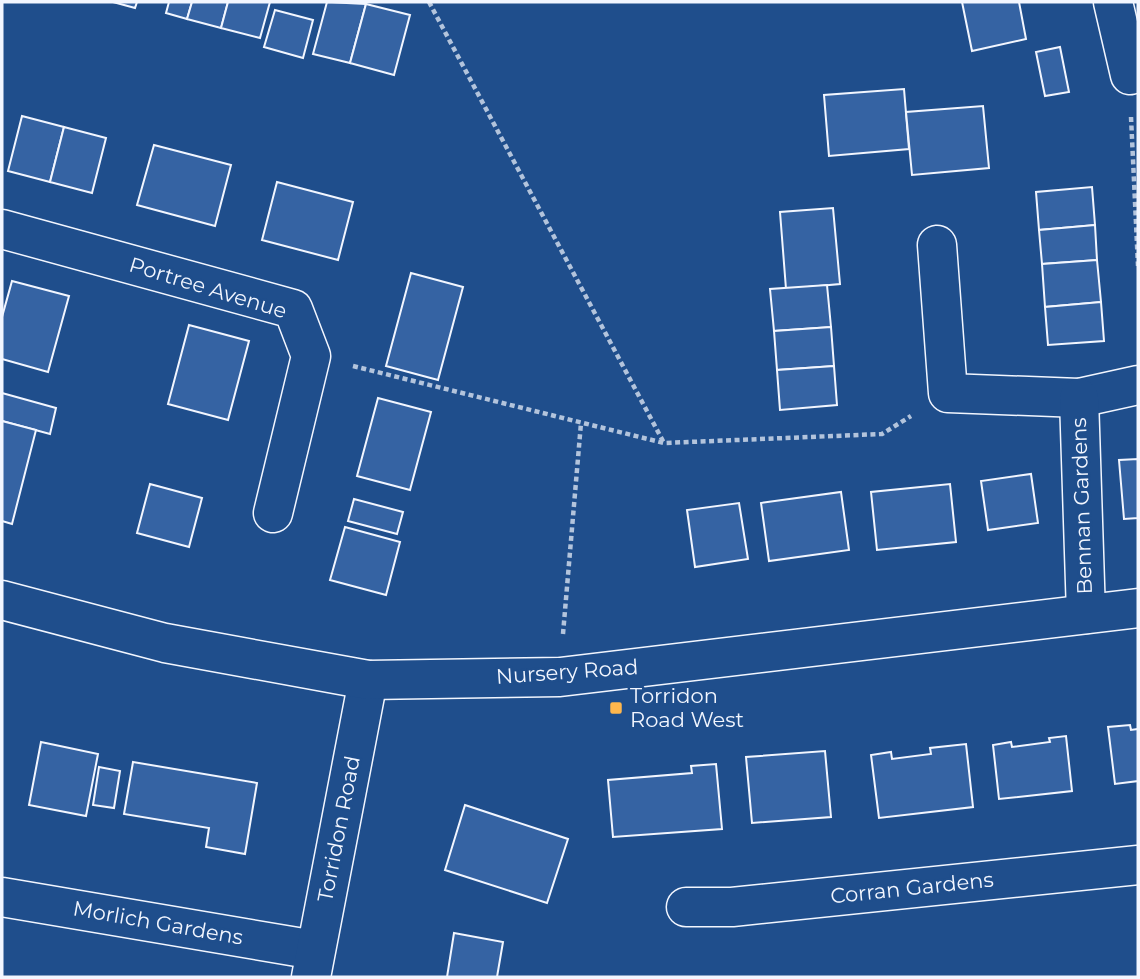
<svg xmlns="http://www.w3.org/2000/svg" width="1140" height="979" font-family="Montserrat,sans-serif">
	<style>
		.building { fill: #3563a3; stroke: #f2f6ff; stroke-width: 2 }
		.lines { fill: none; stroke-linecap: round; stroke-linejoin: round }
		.street-casing { stroke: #f2f6ff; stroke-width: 41 }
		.secondary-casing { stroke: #f2f6ff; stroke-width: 41 }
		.path { stroke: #b3c4dc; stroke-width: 4.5; stroke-dasharray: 5 3.5; stroke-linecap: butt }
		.street { stroke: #1f4e8c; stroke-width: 38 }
		.secondary { stroke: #1f4e8c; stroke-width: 38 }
		.poi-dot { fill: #ffb74d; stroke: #1f4e8c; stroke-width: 2.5 }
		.labels { text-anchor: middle; stroke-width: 5; stroke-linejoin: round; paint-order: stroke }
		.street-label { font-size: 21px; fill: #f2f6ff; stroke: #1f4e8c }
		.poi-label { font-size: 21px; fill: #f2f6ff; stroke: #1f4e8c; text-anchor: start }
	</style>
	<rect width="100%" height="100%" fill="#1f4e8c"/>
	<g class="building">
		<path d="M 113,2 L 137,2 L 135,8 Z"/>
		<path d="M 169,2 L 192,2 L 187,19 L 166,13 Z"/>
		<path d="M 192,2 L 228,2 L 221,28 L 187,19 Z"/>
		<path d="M 228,2 L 270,2 L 260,38 L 221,28 Z"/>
		<path d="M 327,2 L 366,4 L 350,63 L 313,54 Z"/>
		<path d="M 962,2 L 1019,2 L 1026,39 L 972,51 Z"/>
		<path d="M 366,4 L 410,15 L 394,75 L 350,63 Z"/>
		<path d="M 275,10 L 313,20 L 303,58 L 264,47 Z"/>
		<path d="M 1060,47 L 1069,92 L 1045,96 L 1036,52 Z"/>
		<path d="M 904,89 L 909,149 L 829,156 L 824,95 Z"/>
		<path d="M 983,106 L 989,168 L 912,175 L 906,112 Z"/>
		<path d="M 22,116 L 64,127 L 50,182 L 8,171 Z"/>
		<path d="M 64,127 L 106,138 L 92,193 L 50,182 Z"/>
		<path d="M 154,145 L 231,165 L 215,226 L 137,205 Z"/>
		<path d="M 277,182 L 353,202 L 338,260 L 262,240 Z"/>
		<path d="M 1092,187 L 1095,225 L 1039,230 L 1036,192 Z"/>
		<path d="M 833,208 L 840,284 L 786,289 L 780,212 Z"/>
		<path d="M 1095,225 L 1097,260 L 1042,264 L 1039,230 Z"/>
		<path d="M 1097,260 L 1101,302 L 1045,307 L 1042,264 Z"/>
		<path d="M 411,273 L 463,287 L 438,380 L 386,366 Z"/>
		<path d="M 12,281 L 69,296 L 48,372 L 2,359 L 2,317 Z"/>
		<path d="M 827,285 L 831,327 L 774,331 L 770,289 Z"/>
		<path d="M 1101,302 L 1104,341 L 1048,345 L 1045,307 Z"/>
		<path d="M 189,325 L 249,341 L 228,420 L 168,404 Z"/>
		<path d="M 831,327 L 834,366 L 777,370 L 774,331 Z"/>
		<path d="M 834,366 L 837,405 L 780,410 L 777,370 Z"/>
		<path d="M 2,393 L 56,408 L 50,434 L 2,421 Z"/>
		<path d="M 378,398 L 431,412 L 410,490 L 357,476 Z"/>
		<path d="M 2,421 L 36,430 L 12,524 L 2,521 Z"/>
		<path d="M 1138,459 L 1138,518 L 1124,519 L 1119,460 Z"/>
		<path d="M 1031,474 L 1038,523 L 988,530 L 981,481 Z"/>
		<path d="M 150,484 L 202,498 L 189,547 L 137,533 Z"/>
		<path d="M 950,484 L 956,542 L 877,550 L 871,492 Z"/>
		<path d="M 841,492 L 849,550 L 769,561 L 761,503 Z"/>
		<path d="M 354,499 L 403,512 L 397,534 L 348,521 Z"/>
		<path d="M 739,503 L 748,559 L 695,567 L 687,510 Z"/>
		<path d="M 345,527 L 400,542 L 386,595 L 330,580 Z"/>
		<path d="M 1130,725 L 1131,730 L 1138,729 L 1138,781 L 1115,784 L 1108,727 Z"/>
		<path d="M 1066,736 L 1072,791 L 999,799 L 993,745 L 1011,742 L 1012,747 L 1050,742 L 1049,738 Z"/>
		<path d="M 41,742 L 98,754 L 86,816 L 29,805 Z"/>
		<path d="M 966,744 L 973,807 L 879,818 L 871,755 L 891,752 L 892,759 L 931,754 L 930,748 Z"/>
		<path d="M 825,751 L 831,817 L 752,823 L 746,757 Z"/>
		<path d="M 133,762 L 257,783 L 245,854 L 206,847 L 209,828 L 124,814 Z"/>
		<path d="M 716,764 L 722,829 L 613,837 L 608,780 L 692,773 L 691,766 Z"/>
		<path d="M 99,767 L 120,771 L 114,808 L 93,805 Z"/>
		<path d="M 465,805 L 568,839 L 547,903 L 445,870 Z"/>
		<path d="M 454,933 L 503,942 L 497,977 L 447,977 Z"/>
	</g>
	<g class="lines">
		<defs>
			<g id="street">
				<path d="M 1113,2 L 1130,75"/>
				<path d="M 2,229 L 293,309 L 311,356 L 273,513"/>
				<path d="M 937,245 L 948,393 L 1079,398 L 1138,385"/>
				<path d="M 1079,398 L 1086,614"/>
				<path d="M 2,897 L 315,950"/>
				<path d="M 686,907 L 732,907 L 1138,865"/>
				<path d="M 311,977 L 368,680"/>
			</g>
			<path id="secondary" d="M 2,600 L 165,643 L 368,680 L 560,677 L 1138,608"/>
		</defs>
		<use href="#street" class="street-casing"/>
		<use href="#secondary" class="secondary-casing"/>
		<g class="path">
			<path d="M 429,2 L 664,443"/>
			<path d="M 1131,117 L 1138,266"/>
			<path d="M 353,366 L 664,443 L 882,434 L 911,416"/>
			<path d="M 563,634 L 581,423"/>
		</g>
		<use href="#street" class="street"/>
		<use href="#secondary" class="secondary"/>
	</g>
	<rect class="poi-dot" x="609" y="701" width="14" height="14" rx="3.5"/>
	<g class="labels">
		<g class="street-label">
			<text transform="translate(208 288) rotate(17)" y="7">Portree Avenue</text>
			<text transform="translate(1082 506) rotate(-92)" y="7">Bennan Gardens</text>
			<text transform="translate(567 672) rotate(-4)" y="7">Nursery Road</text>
			<text transform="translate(339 829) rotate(-79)" y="7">Torridon Road</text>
			<text transform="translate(912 888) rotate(-6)" y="7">Corran Gardens</text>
			<text transform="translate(158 923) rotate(10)" y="7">Morlich Gardens</text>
		</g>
		<g class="poi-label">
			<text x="630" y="703">Torridon<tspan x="630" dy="24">Road West</tspan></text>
		</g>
	</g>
	<rect width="1140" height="979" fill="none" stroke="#f2f6ff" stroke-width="7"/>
</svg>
